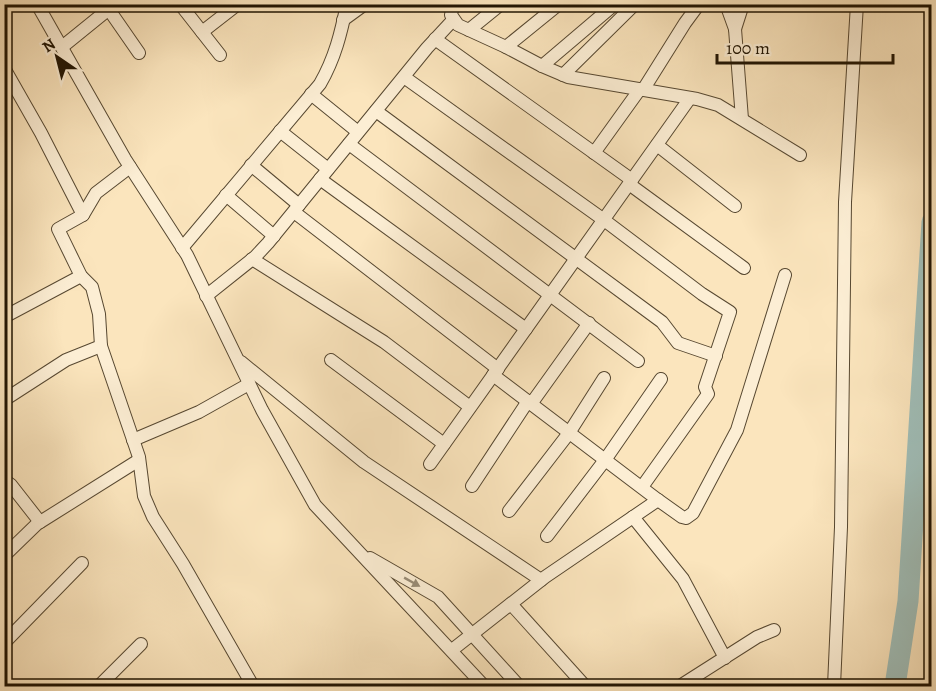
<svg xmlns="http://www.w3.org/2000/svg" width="936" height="691" font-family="Alegreya,serif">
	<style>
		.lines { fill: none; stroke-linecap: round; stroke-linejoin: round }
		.river { stroke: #a0beb8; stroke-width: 21 }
		.minor-casing { stroke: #574831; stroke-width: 14 }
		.minor { stroke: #fceed4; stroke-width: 12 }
		.oneway { fill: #998c76 }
	</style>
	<rect width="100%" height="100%" fill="#fbe5bd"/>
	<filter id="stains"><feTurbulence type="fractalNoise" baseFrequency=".00333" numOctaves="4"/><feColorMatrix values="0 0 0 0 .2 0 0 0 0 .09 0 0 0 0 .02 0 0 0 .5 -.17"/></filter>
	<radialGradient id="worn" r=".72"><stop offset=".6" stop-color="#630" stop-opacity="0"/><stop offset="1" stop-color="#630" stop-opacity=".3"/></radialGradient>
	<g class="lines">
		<path class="river" d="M 895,686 L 908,601 L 932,222"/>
		<defs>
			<g id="minor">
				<path d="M 37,4 L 125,159 L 187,255 L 262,410 L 315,505 L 484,686"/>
				<path d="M 105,4 L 139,53"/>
				<path d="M 180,4 L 220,55"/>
				<path d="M 453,4 L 451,15 L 458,25 L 506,47 L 542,66 L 568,77 L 697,99 L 718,105 L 800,155"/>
				<path d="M 726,4 L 735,29 L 742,119"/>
				<path d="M 343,20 L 365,4"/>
				<path d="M 735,29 L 743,4"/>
				<path d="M 469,30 L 501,4"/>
				<path d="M 202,32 L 238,4"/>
				<path d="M 435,39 L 632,180"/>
				<path d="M 62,47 L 115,4"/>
				<path d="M 506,47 L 559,4"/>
				<path d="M 542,66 L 615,4"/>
				<path d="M 4,68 L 41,133 L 83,215 L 58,229 L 81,276 L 92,287 L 99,314 L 101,346 L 139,457 L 144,496 L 153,517 L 183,564 L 253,686"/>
				<path d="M 563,75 L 635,4"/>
				<path d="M 404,77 L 604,220 L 702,294 L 730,312 L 705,387 L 708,394 L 642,487"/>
				<path d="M 643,90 L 685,23 L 699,4"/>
				<path d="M 311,94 L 358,132"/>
				<path d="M 376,111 L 662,322 L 678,343 L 716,356"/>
				<path d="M 280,131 L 328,169"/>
				<path d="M 349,144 L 638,361"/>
				<path d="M 657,145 L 735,206"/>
				<path d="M 594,153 L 640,89"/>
				<path d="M 251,165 L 299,205"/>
				<path d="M 320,179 L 526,329"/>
				<path d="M 629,184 L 744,268"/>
				<path d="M 226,195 L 274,236"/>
				<path d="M 294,212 L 498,369"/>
				<path d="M 83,215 L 96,193 L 130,167"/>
				<path d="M 182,248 L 320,84 C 335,58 341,33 347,4"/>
				<path d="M 252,259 L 384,342 L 470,407"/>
				<path d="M 206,296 L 255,257 L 268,243 L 427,48 L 453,20"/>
				<path d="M 4,317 L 81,276"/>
				<path d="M 331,360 L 444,444"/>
				<path d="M 241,362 L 364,462 L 541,580"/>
				<path d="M 493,375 L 658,500 L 682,517 L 686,518 L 693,513 L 737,430 L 785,275"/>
				<path d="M 4,400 L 66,360 L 101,346"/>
				<path d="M 531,404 L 589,323"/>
				<path d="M 133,440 L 199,412 L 249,384"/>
				<path d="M 430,464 L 690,98"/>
				<path d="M 4,480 L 11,485 L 40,522"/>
				<path d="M 472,486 L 528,401"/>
				<path d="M 509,511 L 569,433 L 604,378"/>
				<path d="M 633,517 L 683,579 L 725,658"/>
				<path d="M 547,536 L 605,460 L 661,379"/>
				<path d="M 4,556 L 37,524 L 139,460"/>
				<path d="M 370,558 L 438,597 L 519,686"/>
				<path d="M 511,604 L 585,686"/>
				<path d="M 4,643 L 82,563"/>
				<path d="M 452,650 L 545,577 L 658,500"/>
				<path d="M 99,686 L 141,644"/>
				<path d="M 680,686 L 757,637 L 774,630"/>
				<path d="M 834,686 L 841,527 L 845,202 L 857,4"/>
			</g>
		</defs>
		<use href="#minor" class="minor-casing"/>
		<use href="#minor" class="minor"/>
	</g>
	<defs><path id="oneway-solid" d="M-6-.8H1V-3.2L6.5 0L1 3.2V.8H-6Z" transform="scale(1.5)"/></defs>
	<use class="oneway" href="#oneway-solid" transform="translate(412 582) rotate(29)"/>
	<rect width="936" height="691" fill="none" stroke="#fbe5bd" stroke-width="24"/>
	<rect x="6" y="6" width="924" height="679" fill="none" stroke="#201402" stroke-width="3"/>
	<rect x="12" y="12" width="912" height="667" fill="none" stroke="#201402" stroke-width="1.5"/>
	<g transform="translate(57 57) rotate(325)" stroke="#fceed4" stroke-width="4.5" paint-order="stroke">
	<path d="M0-4.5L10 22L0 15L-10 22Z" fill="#201402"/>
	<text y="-9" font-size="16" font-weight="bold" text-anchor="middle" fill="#201402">N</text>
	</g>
	<path d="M717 54v9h176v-9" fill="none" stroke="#201402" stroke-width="3"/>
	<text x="726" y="54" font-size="18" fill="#201402" stroke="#fceed4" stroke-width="4.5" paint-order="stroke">100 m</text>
	<rect width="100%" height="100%" filter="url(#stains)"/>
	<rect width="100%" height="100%" fill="url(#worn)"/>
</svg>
